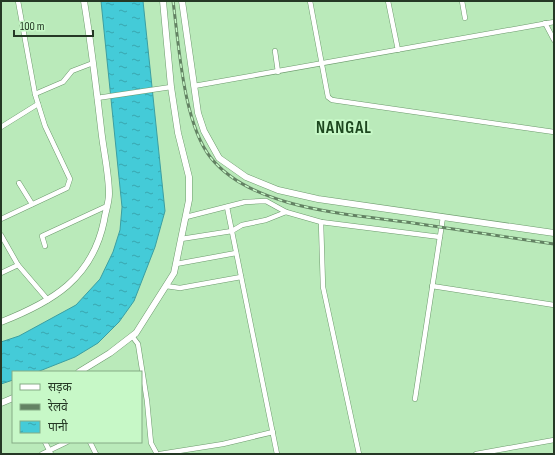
<svg xmlns="http://www.w3.org/2000/svg" width="555" height="455" font-family="'Sofia Sans Condensed','Noto Sans Devanagari',sans-serif">
	<style>
		.water { fill: url(#water-ripples); stroke: #3b9fa2 }
		.lines { fill: none; stroke-linecap: round; stroke-linejoin: round }
		.street-casing { stroke: #6d9a6d; stroke-width: 5.5 }
		.secondary-casing { stroke: #6d9a6d; stroke-width: 7 }
		.street { stroke: #fff; stroke-width: 4.5 }
		.secondary { stroke: #fff; stroke-width: 6 }
		.rail-casing { stroke: #638263; stroke-width: 3 }
		.rail { stroke: #c7f8c7; stroke-width: 1.5; stroke-dasharray: 4.5; stroke-linecap: butt }
		.labels { text-anchor: middle; stroke-width: 4; stroke-linejoin: round; paint-order: stroke }
		.district-label { font-size: 17px; font-weight: bold; letter-spacing: 1px; fill: #1d471f; stroke: #c7f8c7 }
	</style>
	<defs>
		<pattern id="water-ripples" width="26" height="14" patternUnits="userSpaceOnUse"><rect width="26" height="14" fill="#44cbd8"/><path d="M2 4q2-2 4 0t4 0M15 11q2-2 4 0t4 0" fill="none" stroke="#39a6af"/></pattern>
	</defs>
	<rect width="100%" height="100%" fill="#baeaba"/>
	<path class="water" d="M 101,1 L 143,1 L 165,211 L 155,247 L 134,301 L 119,322 L 98,343 L 75,357 L 37,372 L 13,372 L 13,380 L 1,384 L 1,342 L 19,336 L 76,305 L 100,279 L 113,252 L 120,230 L 122,207 Z"/>
	<g class="lines">
		<defs>
			<g id="street">
				<path d="M 310,1 L 328,97 L 332,100 L 554,132"/>
				<path d="M 388,1 L 398,50"/>
				<path d="M 462,1 L 465,18"/>
				<path d="M 545,23 L 554,40"/>
				<path d="M 275,51 L 278,72"/>
				<path d="M 194,86 L 554,22"/>
				<path d="M 35,94 L 63,82 L 72,71 L 93,63"/>
				<path d="M 97,98 L 171,87"/>
				<path d="M 1,127 L 38,104"/>
				<path d="M 19,183 L 32,204"/>
				<path d="M 227,207 L 277,454"/>
				<path d="M 186,217 L 245,202 L 266,201 L 286,212 L 321,222 L 440,237"/>
				<path d="M 1,219 L 67,188 L 70,179 L 45,126 L 35,94 L 18,1"/>
				<path d="M 321,222 L 323,287 L 359,454"/>
				<path d="M 1,235 L 18,265 L 48,300"/>
				<path d="M 181,239 L 232,231 L 242,225 L 266,220 L 286,212"/>
				<path d="M 45,246 L 42,236 L 107,206"/>
				<path d="M 176,264 L 236,253"/>
				<path d="M 1,273 L 18,265"/>
				<path d="M 166,286 L 180,288 L 241,277"/>
				<path d="M 432,286 L 554,305"/>
				<path d="M 132,336 L 138,344 L 147,401 L 151,443 L 157,454"/>
				<path d="M 415,399 L 443,217"/>
				<path d="M 45,442 L 51,454"/>
				<path d="M 90,442 L 96,454"/>
				<path d="M 42,454 L 67,442"/>
				<path d="M 160,454 L 223,444 L 273,432"/>
				<path d="M 476,454 L 554,440"/>
			</g>
			<g id="secondary">
				<path d="M 182,1 L 198,113 L 204,131 L 219,158 L 246,177 L 278,190 L 318,199 L 554,233"/>
				<path d="M 1,322 C 52,302 92,279 104,221 C 105,213 109,203 109,194 C 109,173 103,149 101,128 C 96,85 91,43 84,1"/>
				<path d="M 79,372 L 110,353 L 136,333 L 174,273 L 189,200 L 189,177 L 178,133 L 171,87 L 163,1"/>
				<path d="M 1,403 L 13,398"/>
			</g>
		</defs>
		<use href="#street" class="street-casing"/>
		<use href="#secondary" class="secondary-casing"/>
		<use href="#street" class="street"/>
		<use href="#secondary" class="secondary"/>
		<defs>
			<path id="rail" d="M 173,1 C 179,45 183,123 211,158 C 253,210 351,214 413,223 C 460,230 507,237 554,244"/>
		</defs>
		<use href="#rail" class="rail-casing"/>
		<use href="#rail" class="rail"/>
	</g>
	<g class="labels">
		<g class="district-label">
			<text x="344" y="133">NANGAL</text>
		</g>
	</g>
	<rect width="555" height="455" fill="none" stroke="#253825" stroke-width="4"/>
	<rect x="12" y="371" width="130" height="72" fill="#c7f8c7" stroke="#86ab86"/>
	<rect x="20" y="384" width="20" height="6" fill="#ffffff" stroke="#86ab86"/>
	<text x="48" y="391" font-size="12" fill="#253825">सड़क</text>
	<rect x="20" y="404" width="20" height="6" fill="#638263" stroke="#86ab86"/>
	<text x="48" y="411" font-size="12" fill="#253825">रेलवे</text>
	<rect x="20" y="421" width="20" height="12" fill="url(#water-ripples)" stroke="#86ab86"/>
	<text x="48" y="431" font-size="12" fill="#253825">पानी</text>
	<path d="M14 30v6h79v-6" fill="none" stroke="#253825" stroke-width="2"/>
	<text x="20" y="30" font-size="12" fill="#253825" stroke="#c7f8c7" stroke-width="3" paint-order="stroke">100 m</text>
</svg>
